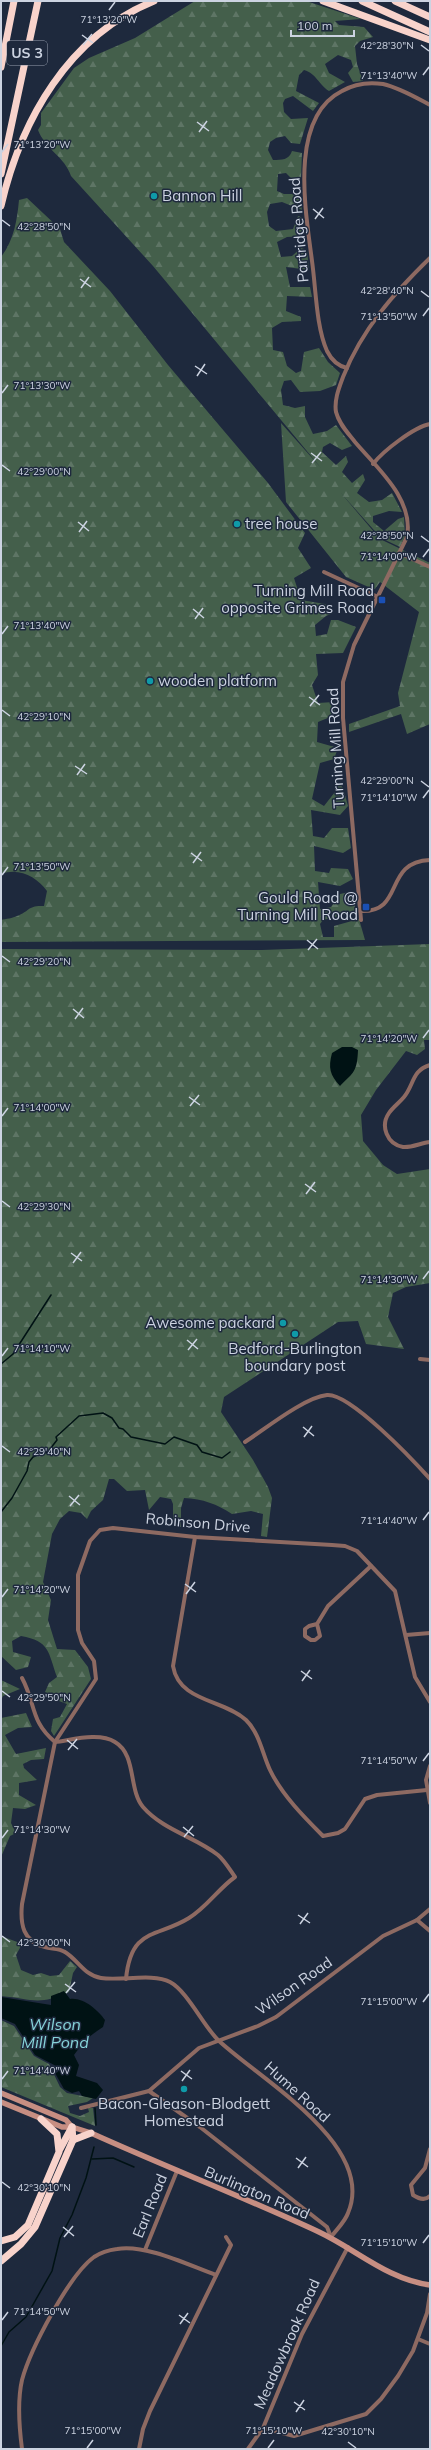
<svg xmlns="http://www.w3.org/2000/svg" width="431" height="2450" font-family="Mulish,sans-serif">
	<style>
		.forest { fill: url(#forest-firs) }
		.water { fill: #001214 }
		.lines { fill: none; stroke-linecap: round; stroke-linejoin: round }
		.stream { stroke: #001214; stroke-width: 1.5 }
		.minor { stroke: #8e6a62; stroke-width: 4 }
		.secondary { stroke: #c78e82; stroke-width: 5.5 }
		.motorway { stroke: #f8d3cb; stroke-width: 7 }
		.ticks { fill: none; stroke: #ccd3e1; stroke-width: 1.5 }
		.culture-dot { fill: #0f9aa8; stroke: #1e293d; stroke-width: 1.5 }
		.transit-dot { fill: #1a4fb4; stroke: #1e293d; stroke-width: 1.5 }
		.labels { text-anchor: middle; stroke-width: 3; stroke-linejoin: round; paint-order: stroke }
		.shield { fill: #1e293d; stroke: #98a0b0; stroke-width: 1 }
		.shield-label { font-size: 14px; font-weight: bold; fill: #ccd3e1 }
		.poi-label { font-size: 15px; fill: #ccd3e1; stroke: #1e293d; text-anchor: start }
		.street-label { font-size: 15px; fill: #ccd3e1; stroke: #1e293d }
		.water-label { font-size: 16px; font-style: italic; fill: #86d3d9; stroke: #1e293d }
		.ticks-label { font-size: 10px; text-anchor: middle; fill: #ccd3e1; stroke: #1e293d; stroke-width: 3; stroke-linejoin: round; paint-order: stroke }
	</style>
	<defs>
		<pattern id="forest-firs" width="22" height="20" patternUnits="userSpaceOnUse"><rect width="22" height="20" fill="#445f4b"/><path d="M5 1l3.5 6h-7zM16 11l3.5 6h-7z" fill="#5e7565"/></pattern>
	</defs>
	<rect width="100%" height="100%" fill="#1e293d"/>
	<g class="forest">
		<path d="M 195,1 L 306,1 L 361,19 L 335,21 L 339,25 L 364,27 L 373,37 L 360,41 L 355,46 L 357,64 L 363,81 L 353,82 L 348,73 L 353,67 L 351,60 L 338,55 L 325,64 L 329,73 L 345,82 L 329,91 C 318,84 317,74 304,70 L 299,75 L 296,91 L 319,103 L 313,111 L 293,96 L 285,99 L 283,103 L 284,112 L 291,119 L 308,118 L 300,144 L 291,143 L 285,136 L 276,138 L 270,142 L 268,150 L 273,160 C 282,160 289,160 292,151 L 302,153 L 301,178 L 291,178 L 286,173 L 278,174 L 277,191 L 284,194 L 300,194 L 302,210 L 282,202 L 270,204 L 267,212 L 269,226 L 276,231 L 293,229 L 298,216 L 303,218 L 303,236 L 287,237 L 277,242 L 281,257 L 292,256 L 301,248 L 307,250 L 309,270 L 286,267 L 290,287 L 310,287 L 312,297 L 287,296 L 286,311 L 301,317 L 301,321 L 282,322 L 272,328 L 273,350 L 283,352 L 287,366 L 296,373 L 301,371 L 304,352 L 319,348 L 328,362 L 340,373 L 336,385 L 320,391 L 300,392 L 291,380 L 284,381 L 281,390 L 283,405 L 295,408 L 305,406 L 305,417 L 313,434 L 327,431 L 336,425 L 352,446 L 342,450 L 330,443 L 323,447 L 322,452 L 336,465 L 346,456 L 348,462 L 342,472 L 352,483 L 363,474 L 365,480 L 357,493 L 369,502 L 382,500 L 392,493 L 402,512 L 389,511 L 373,516 L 373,522 L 384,531 L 398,519 L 404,517 L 405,536 L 400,547 L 381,538 L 340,492 L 380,539 L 430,563 L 430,724 L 407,734 L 401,714 L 349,732 L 349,724 L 400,706 L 398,693 L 419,612 L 380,582 L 375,589 L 373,589 L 346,577 L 286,502 L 281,423 L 321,468 L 153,266 L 71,176 C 65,157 46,150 38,130 L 41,125 L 41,113 L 74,68 L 89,58 L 135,38 Z"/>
		<path d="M 27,198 L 60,229 L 64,242 L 110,291 L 168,365 L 268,483 L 305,533 L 298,548 L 311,568 L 294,578 L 301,600 L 325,604 L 333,613 L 326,616 L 315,625 L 316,636 L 327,634 L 331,620 L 338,620 L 356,627 L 343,653 L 316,654 L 318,675 L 312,685 L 318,703 L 334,702 L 335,715 L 318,722 L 317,742 L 338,748 L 334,759 L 320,763 L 312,799 L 324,806 L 335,792 L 337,781 L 343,788 L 348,806 L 340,815 L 311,810 L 313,836 L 324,838 L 332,828 L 348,828 L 351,848 L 343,853 L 314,846 L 315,871 L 329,873 L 331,868 L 348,869 L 353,879 L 340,886 L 318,882 L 320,909 L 331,907 L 340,894 L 354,891 L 355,912 L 323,920 L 320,924 L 323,937 L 334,937 L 334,926 L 359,919 L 365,940 L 1,942 L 1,920 C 6,919 13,918 17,916 C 30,911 28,905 44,906 L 47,891 C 37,877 19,867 1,874 L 1,257 C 14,240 17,221 19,200 Z"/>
		<path d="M 430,944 L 430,1040 L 424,1040 L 425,1049 L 417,1055 L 406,1051 L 376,1090 L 361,1115 L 363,1141 L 383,1165 L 397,1174 L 430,1169 L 430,1283 L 406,1287 L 393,1293 L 388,1317 L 404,1349 L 366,1344 L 358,1321 L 338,1322 L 224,1397 L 221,1412 L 253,1460 L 268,1487 L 272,1498 L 267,1537 L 261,1536 L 263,1514 L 251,1511 L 232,1514 C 217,1504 203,1499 184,1498 L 181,1508 L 181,1527 L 173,1526 L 173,1504 L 171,1499 L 160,1497 L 149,1510 L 145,1490 L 127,1491 L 114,1479 L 109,1479 L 103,1500 L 91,1511 L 87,1519 L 81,1513 L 69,1511 L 60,1519 L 52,1534 L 43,1582 L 51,1600 L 48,1620 L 57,1649 L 75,1650 L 88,1667 L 91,1679 L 54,1736 L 51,1731 L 53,1719 L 60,1717 L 67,1704 L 59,1701 L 45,1692 L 49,1683 L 57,1677 C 48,1652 50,1641 21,1636 L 12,1641 L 13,1652 L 31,1657 L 28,1667 L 16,1670 L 1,1656 L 1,949 L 262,950 Z"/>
		<path d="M 1,1680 L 20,1689 L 3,1696 L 1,1700 Z"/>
		<path d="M 26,1713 L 32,1727 L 18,1728 L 5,1735 L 16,1754 L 46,1748 L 44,1759 L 31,1760 L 23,1764 L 24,1768 L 37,1780 L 19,1783 L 19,1795 L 36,1805 L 25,1809 L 13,1808 L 11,1823 L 16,1833 L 10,1836 L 1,1857 L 1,1718 Z"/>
		<path d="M 1,1936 L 20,1943 L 21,1946 L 16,1955 L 21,1970 L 33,1975 L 41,1973 L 50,1976 L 59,1975 L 70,1961 L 77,1967 L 73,1973 L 69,1992 C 39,2006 32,1999 1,1996 Z"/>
		<path d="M 1,2020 L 14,2026 L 34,2056 L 49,2064 L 60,2087 L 67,2093 L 93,2098 L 87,2102 L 68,2106 L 70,2113 L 80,2116 L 89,2112 L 88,2108 L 93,2108 L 95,2126 L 1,2087 Z"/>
	</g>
	<g class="water">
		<path d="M 342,1047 L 352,1047 L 358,1050 C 357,1072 354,1072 340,1086 C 330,1075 328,1068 332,1053 Z"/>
		<path d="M 64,1991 L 70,1999 C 83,1997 98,2010 105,2020 L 103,2027 C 88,2037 86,2039 74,2055 L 79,2065 L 76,2076 L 97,2083 L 103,2090 L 96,2099 L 82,2096 L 79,2091 L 72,2093 L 64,2089 L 55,2073 L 58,2072 L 58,2067 L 35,2055 L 15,2024 L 1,2018 L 1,1997 L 51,2005 L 51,1996 Z"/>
	</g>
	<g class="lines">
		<g class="stream">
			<path d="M 1,1364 L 13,1354 L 51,1295"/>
			<path d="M 1,1512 L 12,1498 L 27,1471 L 29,1462 L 33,1457 L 44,1452 L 47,1453 L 57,1440 L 56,1437 L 79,1416 L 103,1413 L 112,1418 L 119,1428 L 123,1429 L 131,1437 L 165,1444 L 174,1437 L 197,1445 L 202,1452 L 222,1458 L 230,1452"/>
			<path d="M 95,2108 L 96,2125"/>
			<path d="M 92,2159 L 113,2158 L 134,2167"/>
			<path d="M 1,2346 L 9,2332 L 26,2317 L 52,2271 L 60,2238 L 72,2215 L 86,2178 L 94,2147"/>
		</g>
		<g class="minor">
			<path d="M 347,368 C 338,366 331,359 327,351 C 316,326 316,289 312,261 C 306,213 288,118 342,91 C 354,84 369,82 383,84 C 400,88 415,97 430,105"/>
			<path d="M 373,464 C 383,451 414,427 430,424"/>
			<path d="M 399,553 L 430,567"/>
			<path d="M 324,572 L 378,597"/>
			<path d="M 360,911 C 406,913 382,862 430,860"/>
			<path d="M 361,920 L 343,718 L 343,682 L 354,645 L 407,537 C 414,499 378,469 355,442 C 348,433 339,424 336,412 C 334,400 339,388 343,377 C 362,329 394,293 430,258"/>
			<path d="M 430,1065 C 412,1070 414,1085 404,1097 C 399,1103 393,1107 389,1113 C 380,1126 387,1144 403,1147 C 411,1148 421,1143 430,1142"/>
			<path d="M 420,1359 L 430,1360"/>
			<path d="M 245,1442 C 265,1429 305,1397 327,1395 C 350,1393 413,1460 430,1479"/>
			<path d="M 195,1537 L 173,1666 C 179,1702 223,1699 246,1720 C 260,1734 262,1753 270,1770 C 282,1795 304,1817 323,1836 L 338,1833 L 345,1829 L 365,1799 L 377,1795 L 427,1790"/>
			<path d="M 317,1624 L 309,1626 L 305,1629 L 305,1636 L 311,1640 L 315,1640 L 320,1636 L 317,1624 L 328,1606 L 371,1566"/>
			<path d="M 406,1635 L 430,1633"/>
			<path d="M 22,1678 C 36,1704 30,1721 55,1742 C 72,1740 99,1732 115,1742 C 137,1755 128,1789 143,1807 C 163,1830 195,1837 218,1855 C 225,1861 230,1870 235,1877 C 218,1889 207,1907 189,1918 C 157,1938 131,1927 126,1979"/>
			<path d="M 430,1766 L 426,1780 L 430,1803"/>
			<path d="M 417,1920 L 430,1909"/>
			<path d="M 149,2091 L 200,2127 L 327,2227 L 331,2237"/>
			<path d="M 81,2108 L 149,2091 L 199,2048 L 258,2026 L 276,2017 L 383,1936 L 417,1920 L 430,1931"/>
			<path d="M 430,2149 L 425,2168 L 411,2185 L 413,2195 C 419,2199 425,2201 430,2196"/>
			<path d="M 331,2237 C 336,2230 345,2222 348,2213 C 377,2145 258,2078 218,2040 C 203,2025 187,1991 170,1982 C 153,1973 121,1981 101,1978 C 85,1976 78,1960 65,1952 C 59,1948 51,1949 45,1947 C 23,1942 20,1924 22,1904 L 55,1742 L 96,1679 L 94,1661 L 82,1643 L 78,1630 L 78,1575 L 90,1541 L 100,1530 L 113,1528 L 195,1537 L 332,1545 L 345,1546 L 357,1551 L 395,1591 L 415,1677 L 430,1702"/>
			<path d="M 145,2250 L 177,2171"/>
			<path d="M 418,2339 L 430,2344"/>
			<path d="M 263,2428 L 294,2436 L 366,2414 L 381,2399 L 398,2376 L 413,2351 L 427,2313 L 430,2294"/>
			<path d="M 22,2449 C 19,2426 17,2402 22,2380 C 30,2350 69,2275 94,2257 C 100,2253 109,2250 117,2249 C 146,2244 188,2265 216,2275"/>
			<path d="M 139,2449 L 143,2429 L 150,2411 L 231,2245 L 226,2237"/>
			<path d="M 248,2449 L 263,2428 L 302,2334 L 348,2247"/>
		</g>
		<g class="secondary">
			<path d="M 1,2093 L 66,2120 L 72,2127"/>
			<path d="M 1,2102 L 62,2127 L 72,2127 L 91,2133 C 166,2167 244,2197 319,2232 C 357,2250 387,2279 430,2285"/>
		</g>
		<g class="motorway">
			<path d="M 323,1 L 430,40"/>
			<path d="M 362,1 L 430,32"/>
			<path d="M 395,1 L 430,17"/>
			<path d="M 1,67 L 14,1"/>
			<path d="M 1,174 L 38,1"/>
			<path d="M 1,206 C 21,120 68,36 154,1"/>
			<path d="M 73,2140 L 91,2133"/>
			<path d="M 60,2149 L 72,2127"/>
			<path d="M 1,2241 L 15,2237 L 28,2225 L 59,2152 L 57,2134 L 41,2119"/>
			<path d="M 1,2261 L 21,2244 L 35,2227 L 73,2140 L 72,2127"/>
		</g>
	</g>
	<path class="ticks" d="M 109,10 L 115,2M 82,35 L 93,43M 83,45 L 92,34M 421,45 L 429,51M 423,75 L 429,67M 197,122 L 209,131M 199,132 L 207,121M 2,152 L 8,144M 313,209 L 324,218M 315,219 L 323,208M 2,220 L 10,226M 80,279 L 91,287M 81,288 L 89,277M 421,291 L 429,297M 423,316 L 429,308M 195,366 L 207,374M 197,376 L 205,364M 2,393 L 8,385M 311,453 L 322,461M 312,463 L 321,452M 2,465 L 10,471M 78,522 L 89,531M 79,532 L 87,521M 421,536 L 429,542M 423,557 L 429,549M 193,609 L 204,618M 195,619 L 203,608M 2,634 L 8,626M 309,697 L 320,705M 310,706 L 319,695M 2,710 L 10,716M 75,766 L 87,774M 77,775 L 85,764M 421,781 L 429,787M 423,798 L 429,790M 191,853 L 202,861M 193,863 L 201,852M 2,875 L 8,867M 307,940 L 318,949M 308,950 L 317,939M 2,956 L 10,962M 73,1009 L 84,1018M 75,1019 L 83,1008M 423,1038 L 429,1030M 189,1097 L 200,1105M 190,1106 L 199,1095M 2,1116 L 8,1108M 305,1184 L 316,1192M 306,1194 L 315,1182M 2,1201 L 10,1207M 71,1253 L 82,1261M 73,1263 L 81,1252M 423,1279 L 429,1271M 187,1340 L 198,1349M 188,1350 L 197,1339M 2,1356 L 8,1348M 303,1427 L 314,1436M 304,1437 L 312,1426M 2,1446 L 10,1452M 69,1496 L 80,1505M 70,1506 L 79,1495M 423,1520 L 429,1512M 185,1584 L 196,1592M 186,1594 L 195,1582M 2,1597 L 8,1589M 301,1671 L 312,1679M 302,1681 L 310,1670M 2,1691 L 10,1697M 67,1740 L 78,1749M 68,1750 L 77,1739M 423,1761 L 429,1753M 183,1827 L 194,1836M 184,1837 L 193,1826M 2,1838 L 8,1830M 298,1915 L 310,1923M 300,1924 L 308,1913M 2,1936 L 10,1942M 65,1984 L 76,1992M 66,1993 L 75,1982M 423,2002 L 429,1994M 181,2071 L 192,2079M 2,2079 L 8,2071M 182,2081 L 190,2070M 296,2158 L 308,2167M 298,2168 L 306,2157M 2,2182 L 10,2188M 63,2227 L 74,2236M 64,2237 L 73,2226M 423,2243 L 429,2235M 179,2315 L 190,2323M 2,2320 L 8,2312M 180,2324 L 188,2313M 294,2402 L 305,2410M 296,2412 L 304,2400M 348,2442 L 356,2448M 87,2448 L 93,2440M 268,2448 L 274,2440"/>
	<g class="culture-dot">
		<circle cx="154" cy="196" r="4"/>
		<circle cx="237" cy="524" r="4"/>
		<circle cx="150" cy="681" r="4"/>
		<circle cx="283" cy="1323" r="4"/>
		<circle cx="295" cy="1334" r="4"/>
		<circle cx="184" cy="2089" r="4"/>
	</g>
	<g class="transit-dot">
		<rect x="378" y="596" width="8" height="8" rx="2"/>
		<rect x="362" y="903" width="8" height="8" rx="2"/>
	</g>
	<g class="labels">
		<rect class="shield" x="7" y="41" width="40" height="24" rx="3"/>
		<g class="shield-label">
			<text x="27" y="58">US 3</text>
		</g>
		<g class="poi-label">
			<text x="162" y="201">Bannon Hill</text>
			<text x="245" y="529">tree house</text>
			<text x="374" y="596" text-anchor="end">Turning Mill Road<tspan x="374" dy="17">opposite Grimes Road</tspan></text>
			<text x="158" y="686">wooden platform</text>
			<text x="358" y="903" text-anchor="end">Gould Road @<tspan x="358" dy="17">Turning Mill Road</tspan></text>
			<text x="275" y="1328" text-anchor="end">Awesome packard</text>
			<text x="295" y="1354" text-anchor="middle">Bedford-Burlington<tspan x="295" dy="17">boundary post</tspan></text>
			<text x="184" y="2109" text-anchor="middle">Bacon-Gleason-Blodgett<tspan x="184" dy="17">Homestead</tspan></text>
		</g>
		<g class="street-label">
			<text transform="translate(299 230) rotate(-95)" y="5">Partridge Road</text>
			<text transform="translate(336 748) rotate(-93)" y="5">Turning Mill Road</text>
			<text transform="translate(198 1523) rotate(5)" y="5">Robinson Drive</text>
			<text transform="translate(294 1986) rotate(-35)" y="5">Wilson Road</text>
			<text transform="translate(297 2092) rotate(42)" y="5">Hume Road</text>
			<text transform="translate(257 2193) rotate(23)" y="5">Burlington Road</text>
			<text transform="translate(150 2206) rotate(-68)" y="5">Earl Road</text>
			<text transform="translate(287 2344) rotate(-66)" y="5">Meadowbrook Road</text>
		</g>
		<g class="water-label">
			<text x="55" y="2030">Wilson<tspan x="55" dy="18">Mill Pond</tspan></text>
		</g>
	</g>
	<g class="ticks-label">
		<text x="109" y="23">71°13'20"W</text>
		<text x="387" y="49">42°28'30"N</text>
		<text x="389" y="79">71°13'40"W</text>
		<text x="42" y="148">71°13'20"W</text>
		<text x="44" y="230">42°28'50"N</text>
		<text x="387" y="294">42°28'40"N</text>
		<text x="389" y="320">71°13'50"W</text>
		<text x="42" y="389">71°13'30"W</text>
		<text x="44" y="475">42°29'00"N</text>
		<text x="387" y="539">42°28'50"N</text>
		<text x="389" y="560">71°14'00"W</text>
		<text x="42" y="629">71°13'40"W</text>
		<text x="44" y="720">42°29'10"N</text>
		<text x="387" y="784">42°29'00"N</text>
		<text x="389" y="801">71°14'10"W</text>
		<text x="42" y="870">71°13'50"W</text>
		<text x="44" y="965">42°29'20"N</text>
		<text x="389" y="1042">71°14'20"W</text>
		<text x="42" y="1111">71°14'00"W</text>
		<text x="44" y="1210">42°29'30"N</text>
		<text x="389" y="1283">71°14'30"W</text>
		<text x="42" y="1352">71°14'10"W</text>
		<text x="44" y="1455">42°29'40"N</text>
		<text x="389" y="1524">71°14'40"W</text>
		<text x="42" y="1593">71°14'20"W</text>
		<text x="44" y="1701">42°29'50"N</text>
		<text x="389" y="1764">71°14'50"W</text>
		<text x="42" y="1833">71°14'30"W</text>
		<text x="44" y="1946">42°30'00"N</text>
		<text x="389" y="2005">71°15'00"W</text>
		<text x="42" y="2074">71°14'40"W</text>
		<text x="44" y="2191">42°30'10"N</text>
		<text x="389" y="2246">71°15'10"W</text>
		<text x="42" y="2315">71°14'50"W</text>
		<text x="93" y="2434">71°15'00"W</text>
		<text x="274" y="2434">71°15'10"W</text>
		<text x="348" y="2435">42°30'10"N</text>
	</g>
	<rect width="431" height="2450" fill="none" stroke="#ccd3e1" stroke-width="4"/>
	<path d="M291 30v6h63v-6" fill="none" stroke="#ccd3e1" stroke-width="2"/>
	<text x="297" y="30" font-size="12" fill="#ccd3e1" stroke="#1e293d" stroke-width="3" paint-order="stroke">100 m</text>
</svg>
